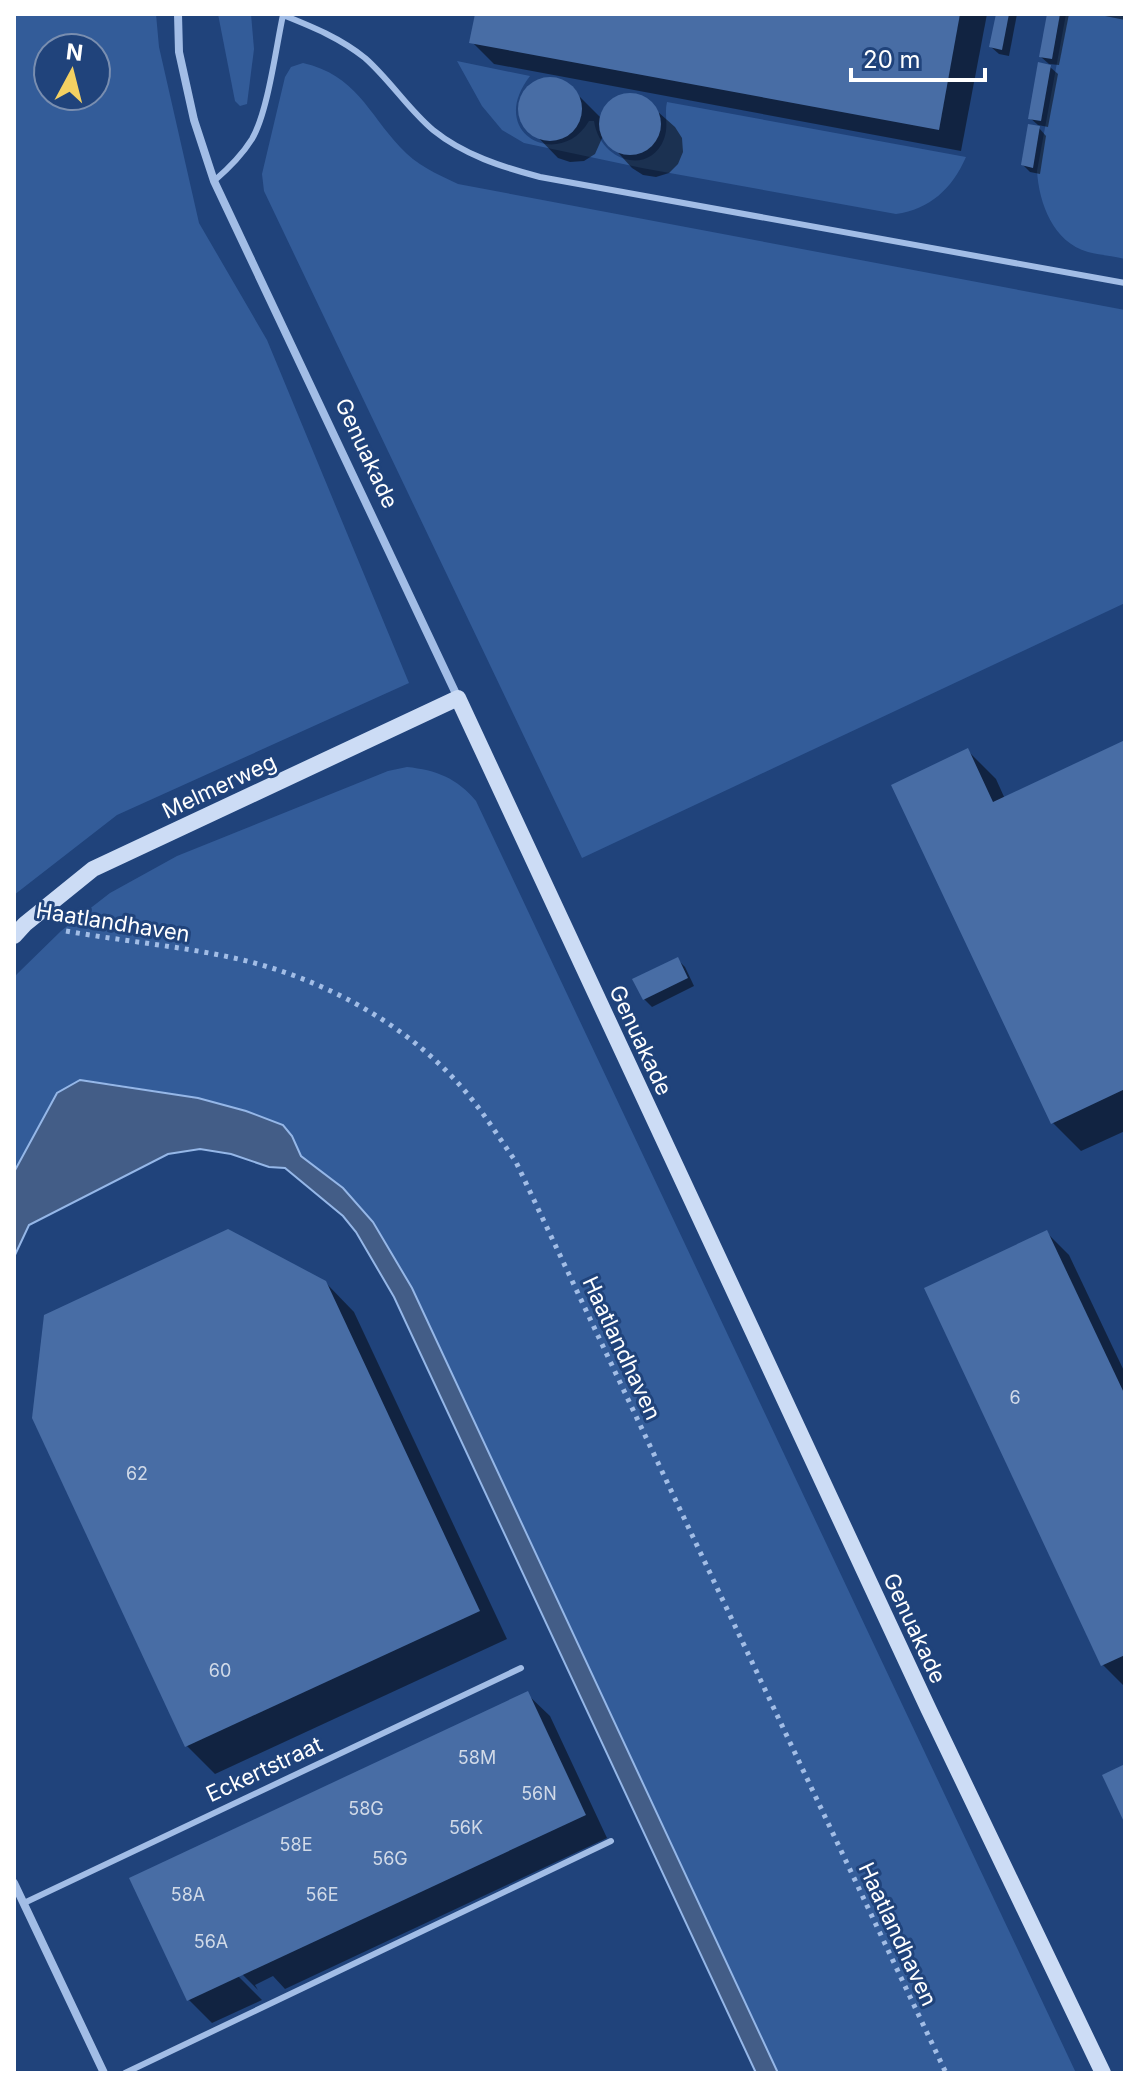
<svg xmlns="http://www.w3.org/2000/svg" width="1139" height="2087" font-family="Inter,sans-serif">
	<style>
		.green { fill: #335c99; fill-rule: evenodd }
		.water { fill: #435d87; stroke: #95b7e8; stroke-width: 2 }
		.shadow { fill: #0007 }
		.building { fill: #486da5 }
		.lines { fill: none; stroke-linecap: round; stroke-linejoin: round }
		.path { stroke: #a2bde6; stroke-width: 5; stroke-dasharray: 4 6; stroke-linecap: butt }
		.lane { stroke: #a2bde6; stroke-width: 6 }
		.street { stroke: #a2bde6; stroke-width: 8 }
		.secondary { stroke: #ccdcf5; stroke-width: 16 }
		.labels { text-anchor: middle; stroke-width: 6; stroke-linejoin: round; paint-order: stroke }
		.number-label { font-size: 18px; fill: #d1dae8 }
		.street-label { font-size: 22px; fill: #fff; stroke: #20437b }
	</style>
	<rect width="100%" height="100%" fill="#20437b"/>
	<g class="green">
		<path d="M 14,14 L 156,14 L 159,47 L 199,223 L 267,340 L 409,683 L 117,815 L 14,895 ZM 48,48 L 96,48 L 96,96 L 48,96 Z"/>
		<path d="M 218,14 L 251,14 L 254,49 L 247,104 L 240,106 L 235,101 Z"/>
		<path d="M 1066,14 L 1125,14 L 1125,259 C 1113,256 1100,255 1088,252 C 1053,242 1039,203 1037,171 Z"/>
		<path d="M 457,61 L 530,76 C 485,134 560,171 589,121 L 594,121 C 600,162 650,176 664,139 C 669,126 664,114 667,102 L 966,157 C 952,189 930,209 896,214 L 642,168 L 524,143 L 502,130 L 482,106 Z"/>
		<path d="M 303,63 C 356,75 368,113 400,147 C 416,165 437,174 458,184 L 1125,310 L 1125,603 L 582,858 L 264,191 L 262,174 L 285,77 L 291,67 Z"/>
		<path d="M 407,767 C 436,770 457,778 476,801 L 1076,2073 L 778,2073 L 412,1288 L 373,1222 L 358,1204 L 343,1188 L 301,1156 L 292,1136 L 246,1111 L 198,1098 L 107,1083 L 57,1093 L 14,1172 L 14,978 L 17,974 L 61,931 L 110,893 L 177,856 L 388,771 Z"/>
	</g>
	<path class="water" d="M 80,1080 L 198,1098 L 246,1111 L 283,1125 L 292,1136 L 301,1156 L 343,1188 L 373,1222 L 412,1288 L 778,2073 L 756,2073 L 394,1297 L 356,1232 L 343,1216 L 285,1168 L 269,1167 L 231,1154 L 200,1149 L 168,1154 L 29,1225 L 14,1257 L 14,1172 L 57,1093 Z"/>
	<g class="shadow">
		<path d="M 477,14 L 987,14 L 961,151 L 494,64 L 472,42 Z"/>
		<path d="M 998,14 L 1017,14 L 1009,56 L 999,54 L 991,47 Z"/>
		<path d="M 1049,14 L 1069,14 L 1059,65 L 1049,64 L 1041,57 Z"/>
		<path d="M 1095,14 L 1125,14 L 1125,20 Z"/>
		<path d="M 1050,67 L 1058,74 L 1048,127 L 1038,125 L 1030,118 Z"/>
		<path d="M 554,79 L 567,84 L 601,118 L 605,108 L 614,98 L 627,94 L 640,96 L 675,127 L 682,138 L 683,152 L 678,164 L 669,173 L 656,177 L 643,175 L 632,168 L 603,136 L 595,154 L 584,161 L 570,162 L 558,158 L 525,124 L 521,111 L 522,98 L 530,87 L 541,80 Z"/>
		<path d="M 1039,128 L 1046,136 L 1040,174 L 1030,172 L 1023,165 Z"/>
		<path d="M 1125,742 L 1125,1131 L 1081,1151 L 1053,1123 L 968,751 L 996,779 L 1005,799 Z"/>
		<path d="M 678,960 L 685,967 L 694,986 L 652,1007 L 644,999 Z"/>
		<path d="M 1047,1233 L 1069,1255 L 1125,1373 L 1125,1687 L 1103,1665 Z"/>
		<path d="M 325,1282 L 354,1312 L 507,1639 L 215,1774 L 187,1746 Z"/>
		<path d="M 527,1694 L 550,1716 L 607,1838 L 285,1989 L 273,1976 L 255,1985 L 258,1990 L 236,1968 L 233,1971 L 262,2000 L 212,2023 L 189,2000 L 132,1879 Z"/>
	</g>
	<g class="building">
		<path d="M 475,14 L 960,14 L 939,130 L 469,43 Z"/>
		<path d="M 996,14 L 1009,14 L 1002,50 L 989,47 Z"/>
		<path d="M 1047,14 L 1060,14 L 1052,59 L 1039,57 Z"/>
		<path d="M 1038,62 L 1051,65 L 1041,121 L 1028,119 Z"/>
		<circle cx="550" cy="109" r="32"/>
		<circle cx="630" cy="124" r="31"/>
		<path d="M 1028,124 L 1040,126 L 1033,168 L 1021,165 Z"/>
		<path d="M 1125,740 L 1125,1089 L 1051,1124 L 891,785 L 968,748 L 993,802 Z"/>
		<path d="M 678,957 L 688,978 L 643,1000 L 632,979 Z"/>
		<path d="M 228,1229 L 326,1281 L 480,1611 L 185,1747 L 32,1418 L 44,1315 Z"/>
		<path d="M 1047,1230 L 1125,1395 L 1125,1655 L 1101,1666 L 924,1288 Z"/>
		<path d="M 528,1691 L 586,1815 L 187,2001 L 129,1878 Z"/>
		<path d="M 1125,1764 L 1125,1824 L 1102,1775 Z"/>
	</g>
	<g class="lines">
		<path class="path" d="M 66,931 C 122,941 179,946 234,958 C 325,978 416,1028 474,1102 C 489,1121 502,1142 516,1162 L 946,2073"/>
		<g class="lane">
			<path d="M 214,181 C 228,169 242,155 252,139 C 268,112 276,47 283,15 C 313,27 340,38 365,58 C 390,80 408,109 433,130 C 464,155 502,167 540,177 L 1125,283"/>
			<path d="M 24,1903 L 521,1668"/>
			<path d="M 125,2073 L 611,1841"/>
		</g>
		<g class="street">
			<path d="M 178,14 L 179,52 L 194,120 L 214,181 L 458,698"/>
			<path d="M 14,1883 L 104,2073"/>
		</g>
		<path class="secondary" d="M 14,936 L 25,924 L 93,869 L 458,698 L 928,1708 L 1103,2073"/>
	</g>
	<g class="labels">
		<g class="number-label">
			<text x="1015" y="1404">6</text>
			<text x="137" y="1480">62</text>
			<text x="220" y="1677">60</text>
			<text x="477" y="1764">58M</text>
			<text x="539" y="1800">56N</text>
			<text x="366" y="1815">58G</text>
			<text x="466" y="1834">56K</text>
			<text x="296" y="1851">58E</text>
			<text x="390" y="1865">56G</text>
			<text x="188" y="1901">58A</text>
			<text x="322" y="1901">56E</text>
			<text x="211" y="1948">56A</text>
		</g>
		<g class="street-label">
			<text transform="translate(367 453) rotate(65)" y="8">Genuakade</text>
			<text transform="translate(219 786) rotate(-25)" y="8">Melmerweg</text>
			<text transform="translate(113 922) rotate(9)" y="8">Haatlandhaven</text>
			<text transform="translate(641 1040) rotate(65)" y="8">Genuakade</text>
			<text transform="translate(622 1348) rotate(65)" y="8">Haatlandhaven</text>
			<text transform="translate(915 1628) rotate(65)" y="8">Genuakade</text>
			<text transform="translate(264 1769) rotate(-25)" y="8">Eckertstraat</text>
			<text transform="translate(898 1934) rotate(65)" y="8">Haatlandhaven</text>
		</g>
	</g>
	<rect width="1139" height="2087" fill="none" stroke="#ffffff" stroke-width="32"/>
	<g transform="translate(72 72) rotate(7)"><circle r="38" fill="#20437b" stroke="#798eb0" stroke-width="2"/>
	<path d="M0-6L14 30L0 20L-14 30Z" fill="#f4d162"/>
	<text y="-12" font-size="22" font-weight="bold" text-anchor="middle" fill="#ffffff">N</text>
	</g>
	<path d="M851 68v12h134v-12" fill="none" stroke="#ffffff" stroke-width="4"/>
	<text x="863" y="68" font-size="24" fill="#ffffff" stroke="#20437b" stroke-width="6" paint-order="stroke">20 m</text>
</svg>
